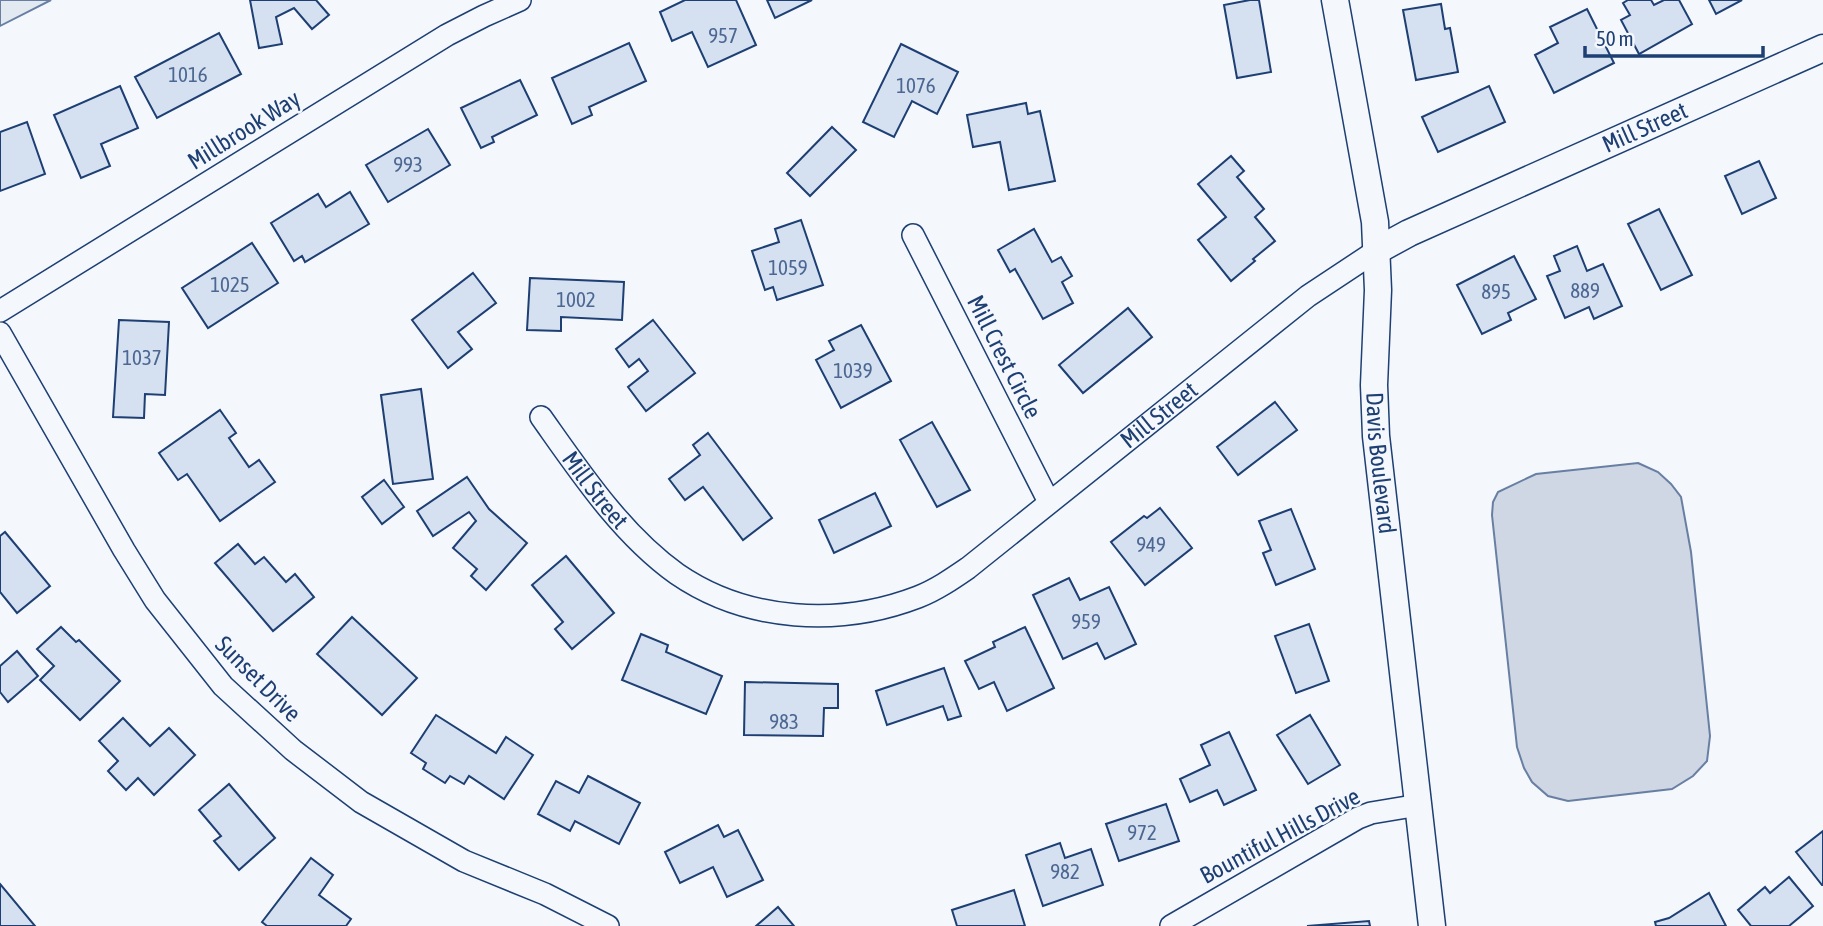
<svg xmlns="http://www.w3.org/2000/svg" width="1823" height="926" font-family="'Asap Condensed',sans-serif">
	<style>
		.green { fill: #e3e9f0; stroke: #687fa3; stroke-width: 2 }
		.water { fill: #cfd7e4; stroke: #687fa3; stroke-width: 2 }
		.building { fill: #d5e0f0; stroke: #1d3f73; stroke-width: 2 }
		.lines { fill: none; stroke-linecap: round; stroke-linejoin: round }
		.minor-casing { stroke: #1d3f73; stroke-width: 24 }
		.tertiary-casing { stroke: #1d3f73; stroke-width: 29 }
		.minor { stroke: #f4f7fb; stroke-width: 21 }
		.tertiary { stroke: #f4f7fb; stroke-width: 26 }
		.labels { text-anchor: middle; stroke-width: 5; stroke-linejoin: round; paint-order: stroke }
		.number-label { font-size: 21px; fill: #4b6792 }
		.street-label { font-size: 24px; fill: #1d3f73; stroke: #f4f7fb }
	</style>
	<rect width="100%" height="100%" fill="#f4f7fb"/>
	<path class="green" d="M 0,0 L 51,0 L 0,26 Z"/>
	<path class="water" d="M 1638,463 L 1658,472 L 1671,484 L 1681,497 L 1691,552 L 1710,736 L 1707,761 L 1693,776 L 1672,789 L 1568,801 L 1548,796 L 1532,782 L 1524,768 L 1517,747 L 1492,515 L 1493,502 L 1498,492 L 1536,474 Z"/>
	<g class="building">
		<path d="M 250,0 L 316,0 L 329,15 L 312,29 L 294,8 L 276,17 L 282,44 L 259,48 Z"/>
		<path d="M 685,0 L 736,0 L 756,45 L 708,67 L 692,32 L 672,41 L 660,12 Z"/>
		<path d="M 767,0 L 812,0 L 775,18 Z"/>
		<path d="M 1250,0 L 1259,0 L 1271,72 L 1237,78 L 1224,5 Z"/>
		<path d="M 1628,0 L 1651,0 L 1654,5 L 1664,0 L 1679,0 L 1692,24 L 1639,54 L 1621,20 L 1630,15 L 1623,3 Z"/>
		<path d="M 1709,0 L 1742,0 L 1716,14 Z"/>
		<path d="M 1441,4 L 1445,29 L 1450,28 L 1458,72 L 1416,80 L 1403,10 Z"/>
		<path d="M 1587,9 L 1614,63 L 1554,93 L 1535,55 L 1558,43 L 1550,27 Z"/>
		<path d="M 219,33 L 241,74 L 157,118 L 135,77 Z"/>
		<path d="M 629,43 L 646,81 L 589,107 L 592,115 L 572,124 L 552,78 Z"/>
		<path d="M 901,44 L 958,72 L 937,114 L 912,101 L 894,137 L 863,122 Z"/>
		<path d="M 520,80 L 537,115 L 492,137 L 494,142 L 481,148 L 461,108 Z"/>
		<path d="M 120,86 L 138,128 L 101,144 L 110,166 L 81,178 L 54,115 Z"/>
		<path d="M 1489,86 L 1505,122 L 1438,152 L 1422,117 Z"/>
		<path d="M 1026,103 L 1028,114 L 1040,111 L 1055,181 L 1009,190 L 1000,142 L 973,147 L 967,115 Z"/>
		<path d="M 27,122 L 45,174 L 0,191 L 0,132 Z"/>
		<path d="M 832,127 L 856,150 L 810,196 L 787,173 Z"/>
		<path d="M 428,129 L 450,165 L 388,202 L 366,165 Z"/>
		<path d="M 1231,156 L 1244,171 L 1237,177 L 1264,209 L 1255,217 L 1275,241 L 1253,259 L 1255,261 L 1231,281 L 1198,240 L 1226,217 L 1198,184 Z"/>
		<path d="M 1759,161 L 1776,198 L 1742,214 L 1725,176 Z"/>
		<path d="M 350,192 L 369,224 L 305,262 L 302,256 L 294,261 L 271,223 L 318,194 L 326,207 Z"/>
		<path d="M 1659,209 L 1692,275 L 1661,290 L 1628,224 Z"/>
		<path d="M 801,220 L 823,285 L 777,300 L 773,287 L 765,290 L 752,251 L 779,242 L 775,229 Z"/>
		<path d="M 1034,229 L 1052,262 L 1061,257 L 1072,276 L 1062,282 L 1073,303 L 1043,319 L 1015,269 L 1010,272 L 998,250 Z"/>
		<path d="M 252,243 L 278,283 L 208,328 L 182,288 Z"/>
		<path d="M 1577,246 L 1587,271 L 1603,264 L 1622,306 L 1594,319 L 1589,307 L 1565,318 L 1547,276 L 1560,271 L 1554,256 Z"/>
		<path d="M 1514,256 L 1536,299 L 1508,313 L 1511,320 L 1482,334 L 1457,285 Z"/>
		<path d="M 473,273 L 496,303 L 458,332 L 472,349 L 448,368 L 412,320 Z"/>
		<path d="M 530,278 L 624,282 L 622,320 L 561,317 L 561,331 L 527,330 Z"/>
		<path d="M 1128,308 L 1152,337 L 1083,393 L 1059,365 Z"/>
		<path d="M 119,320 L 169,322 L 165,395 L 145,394 L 144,418 L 113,417 Z"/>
		<path d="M 653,320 L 695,373 L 646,411 L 628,387 L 648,371 L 639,359 L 629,367 L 616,349 Z"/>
		<path d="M 861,325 L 891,381 L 841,408 L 816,360 L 834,350 L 829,341 Z"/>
		<path d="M 421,389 L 433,479 L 393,484 L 381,395 Z"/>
		<path d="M 1275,402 L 1297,430 L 1238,475 L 1217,447 Z"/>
		<path d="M 220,410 L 236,433 L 229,438 L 249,467 L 259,460 L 275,482 L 220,521 L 187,474 L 178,480 L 159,453 Z"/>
		<path d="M 932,422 L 970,490 L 937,507 L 900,440 Z"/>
		<path d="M 708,433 L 772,518 L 743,540 L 703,487 L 685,500 L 669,479 L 700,455 L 693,445 Z"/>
		<path d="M 467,477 L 489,509 L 527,543 L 486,590 L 471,576 L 477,569 L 453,548 L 476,521 L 469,512 L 433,536 L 417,511 Z"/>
		<path d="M 384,480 L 404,507 L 382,524 L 362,497 Z"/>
		<path d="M 875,493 L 891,526 L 834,553 L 819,520 Z"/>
		<path d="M 1160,508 L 1192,548 L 1145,585 L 1111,542 L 1144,516 L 1147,518 Z"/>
		<path d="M 1291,509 L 1315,569 L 1276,585 L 1263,553 L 1271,550 L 1259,521 Z"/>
		<path d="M 5,532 L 50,586 L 17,613 L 0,592 L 0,536 Z"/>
		<path d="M 238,544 L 255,564 L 264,557 L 286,582 L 295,574 L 314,597 L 273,631 L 215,563 Z"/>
		<path d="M 566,556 L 614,613 L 572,649 L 555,629 L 563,622 L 532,585 Z"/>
		<path d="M 1069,578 L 1080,600 L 1109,587 L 1136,644 L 1105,659 L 1097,643 L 1063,659 L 1033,595 Z"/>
		<path d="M 352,617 L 417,678 L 382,715 L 317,654 Z"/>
		<path d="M 1309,624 L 1329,681 L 1296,693 L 1275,636 Z"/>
		<path d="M 61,627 L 76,642 L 79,640 L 120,681 L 80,720 L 40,680 L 54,666 L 37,649 Z"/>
		<path d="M 1025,627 L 1054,688 L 1007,711 L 994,682 L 979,689 L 965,661 L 995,647 L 993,642 Z"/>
		<path d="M 641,634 L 668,645 L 666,652 L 722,676 L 706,714 L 622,680 Z"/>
		<path d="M 17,651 L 38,676 L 8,702 L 0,692 L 0,666 Z"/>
		<path d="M 944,668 L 961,716 L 948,720 L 943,706 L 887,725 L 876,691 Z"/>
		<path d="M 745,682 L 838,684 L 838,708 L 824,708 L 823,736 L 744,735 Z"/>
		<path d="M 436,715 L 496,753 L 506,737 L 533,755 L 504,799 L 469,776 L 464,784 L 450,776 L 445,783 L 423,769 L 426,763 L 411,753 Z"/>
		<path d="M 1310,715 L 1340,765 L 1308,784 L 1277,735 Z"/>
		<path d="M 123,718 L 150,746 L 169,728 L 195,755 L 154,795 L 138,778 L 126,790 L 108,771 L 118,761 L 99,741 Z"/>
		<path d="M 1229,732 L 1256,790 L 1224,805 L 1217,790 L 1190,802 L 1180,779 L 1210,765 L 1201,745 Z"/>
		<path d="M 588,776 L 640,803 L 619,844 L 575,821 L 570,831 L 538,814 L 556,781 L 579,793 Z"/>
		<path d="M 229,784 L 275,838 L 239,870 L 214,841 L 221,836 L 199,810 Z"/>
		<path d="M 1166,804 L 1179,841 L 1119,861 L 1106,824 Z"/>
		<path d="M 718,825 L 724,837 L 738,830 L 763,880 L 727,897 L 713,867 L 680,883 L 665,852 Z"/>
		<path d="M 1823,831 L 1823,885 L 1822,885 L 1796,852 Z"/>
		<path d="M 1060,843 L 1065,858 L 1091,849 L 1103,885 L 1043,906 L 1026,855 Z"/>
		<path d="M 311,858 L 333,875 L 319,895 L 351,919 L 346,926 L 267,926 L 262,922 Z"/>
		<path d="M 1789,877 L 1813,906 L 1789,926 L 1751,926 L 1738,910 L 1765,887 L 1770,893 Z"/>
		<path d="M 0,884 L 35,926 L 0,926 Z"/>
		<path d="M 1014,890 L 1025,926 L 957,926 L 952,910 Z"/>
		<path d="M 1709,893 L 1726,926 L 1656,926 L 1655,922 L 1669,918 Z"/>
		<path d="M 778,907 L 794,926 L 756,926 Z"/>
		<path d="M 1369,921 L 1370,926 L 1307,926 Z"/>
	</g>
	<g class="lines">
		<defs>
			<g id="minor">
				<path d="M 913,235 L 1049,502"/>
				<path d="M 0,311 L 447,35 L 484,16 L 520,0"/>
				<path d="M 0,333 L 124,550 L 155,600 L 223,686 L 293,750 L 361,802 L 464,861 L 545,894 L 608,926"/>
				<path id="s1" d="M 541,417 C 580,472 621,534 677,574 C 747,622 840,627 918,597 C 936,590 952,579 968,568 L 1308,296 L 1376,251"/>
				<path d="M 1171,926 L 1358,818 L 1371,813 L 1419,805"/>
			</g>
			<g id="tertiary">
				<path id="s2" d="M 1335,0 L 1375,222 L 1378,290 L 1374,385 L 1376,436 L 1432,926"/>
				<path id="s3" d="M 1376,251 L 1409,233 L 1823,48"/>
			</g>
		</defs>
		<use href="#minor" class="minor-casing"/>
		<use href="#tertiary" class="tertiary-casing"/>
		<use href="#minor" class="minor"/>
		<use href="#tertiary" class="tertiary"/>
	</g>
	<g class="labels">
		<g class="number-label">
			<text x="723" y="43">957</text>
			<text x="188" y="82">1016</text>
			<text x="916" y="93">1076</text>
			<text x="408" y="172">993</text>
			<text x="788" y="275">1059</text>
			<text x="230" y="292">1025</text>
			<text x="1585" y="298">889</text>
			<text x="1496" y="299">895</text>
			<text x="576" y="307">1002</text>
			<text x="142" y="365">1037</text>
			<text x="853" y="378">1039</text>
			<text x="1151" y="552">949</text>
			<text x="1086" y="629">959</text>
			<text x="784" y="729">983</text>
			<text x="1142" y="840">972</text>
			<text x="1065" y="879">982</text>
		</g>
		<g class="street-label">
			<text dy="8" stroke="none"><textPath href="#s3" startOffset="296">Mill Street</textPath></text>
			<text transform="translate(244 130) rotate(-32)" y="8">Millbrook Way</text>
			<text transform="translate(1004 357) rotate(63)" y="8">Mill Crest Circle</text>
			<text dy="8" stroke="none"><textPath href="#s1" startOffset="763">Mill Street</textPath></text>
			<text dy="8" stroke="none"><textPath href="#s2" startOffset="467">Davis Boulevard</textPath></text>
			<text dy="8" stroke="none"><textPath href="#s1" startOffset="91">Mill Street</textPath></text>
			<text transform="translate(258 679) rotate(45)" y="8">Sunset Drive</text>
			<text transform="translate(1280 836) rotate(-28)" y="8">Bountiful Hills Drive</text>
		</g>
	</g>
	<path d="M1585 46v10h178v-10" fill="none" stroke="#1d3f73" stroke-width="3.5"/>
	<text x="1596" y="46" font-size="21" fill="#1d3f73" stroke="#f4f7fb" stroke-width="5" paint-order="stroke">50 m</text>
</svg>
